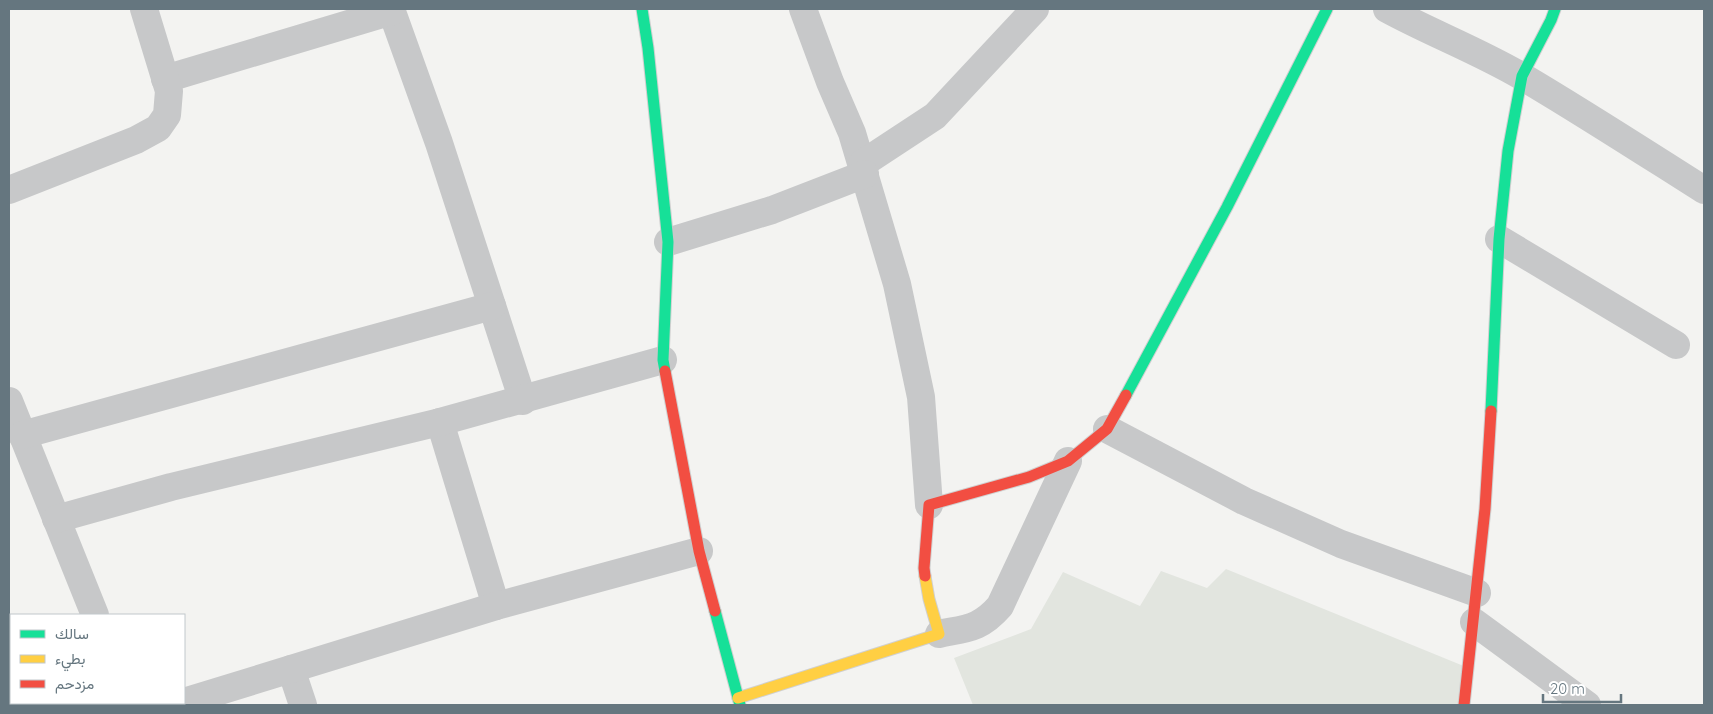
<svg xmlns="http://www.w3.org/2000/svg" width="1713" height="714" font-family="Quicksand,Vazirmatn,sans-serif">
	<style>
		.green { fill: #e2e5df }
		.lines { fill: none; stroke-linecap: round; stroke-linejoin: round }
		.fast-casing { stroke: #d0d0d0; stroke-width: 13 }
		.slow-casing { stroke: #d0d0d0; stroke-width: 13 }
		.jam-casing { stroke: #d0d0d0; stroke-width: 13 }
		.street { stroke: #c7c8c9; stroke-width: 28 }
		.fast { stroke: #16e098; stroke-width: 11 }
		.slow { stroke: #ffcf43; stroke-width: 11 }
		.jam { stroke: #f24e42; stroke-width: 11 }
	</style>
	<rect width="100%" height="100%" fill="#f3f3f1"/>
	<path class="green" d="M 1226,569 L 1471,669 L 1468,705 L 973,705 L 954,658 L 1031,629 L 1063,572 L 1140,606 L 1161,571 L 1207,588 Z"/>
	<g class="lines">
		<defs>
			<g id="fast">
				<path d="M 642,9 L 648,48 L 668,242 L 663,360 L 665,371"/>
				<path d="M 1126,395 L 1227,207 L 1327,9"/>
				<path d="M 1491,411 L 1499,239 L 1508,151 L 1522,76 L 1551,20 L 1555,9"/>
				<path d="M 715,611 L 740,705"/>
			</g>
			<path id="slow" d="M 738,698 L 939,634 L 929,599 L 925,576"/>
			<g id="jam">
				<path d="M 665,371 L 699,551 L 715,611"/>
				<path d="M 925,576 L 924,568 L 929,505 L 1029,477 L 1068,461 L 1107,429 L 1126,395"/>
				<path d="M 1464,705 L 1485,509 L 1491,411"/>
			</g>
		</defs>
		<use href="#fast" class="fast-casing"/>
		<use href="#slow" class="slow-casing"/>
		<use href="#jam" class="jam-casing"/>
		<g class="street">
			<path d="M 391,9 L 439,143 L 523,401"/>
			<path d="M 803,9 L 830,82 L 852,133 L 897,284 L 921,397 L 929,505"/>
			<path d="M 1387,9 C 1431,33 1479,51 1523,77 C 1584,113 1644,152 1704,190"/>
			<path d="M 165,79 L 392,11"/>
			<path d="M 862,164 L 935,116 L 1035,9"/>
			<path d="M 9,190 L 136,140 L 158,128 L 167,115 L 169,91 L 144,9"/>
			<path d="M 1499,239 L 1676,345"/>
			<path d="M 668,242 L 772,210 L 865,174"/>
			<path d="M 9,401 L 95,615"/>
			<path d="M 440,422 L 496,606"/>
			<path d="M 1107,429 L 1244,501 L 1341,544 L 1477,593"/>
			<path d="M 22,435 L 492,306"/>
			<path d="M 56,519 L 171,487 L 440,422 L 663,360"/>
			<path d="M 1474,622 L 1587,705"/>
			<path d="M 939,634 C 967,628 980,629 1000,606 L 1068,461"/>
			<path d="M 291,669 L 303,705"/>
			<path d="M 184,702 L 496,606 L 699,551"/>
			<path d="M 131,703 L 132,705"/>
		</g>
		<use href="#fast" class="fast"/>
		<use href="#slow" class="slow"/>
		<use href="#jam" class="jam"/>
	</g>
	<rect width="1713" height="714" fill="none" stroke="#65767f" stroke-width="20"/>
	<rect x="10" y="614" width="175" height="90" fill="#ffffff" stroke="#c1c8cc"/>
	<rect x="20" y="630" width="25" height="8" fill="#16e098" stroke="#c1c8cc"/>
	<text x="55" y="639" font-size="15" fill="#65767f">سالك</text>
	<rect x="20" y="655" width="25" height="8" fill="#ffcf43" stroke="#c1c8cc"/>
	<text x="55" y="664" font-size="15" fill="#65767f">بطيء</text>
	<rect x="20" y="680" width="25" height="8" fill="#f24e42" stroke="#c1c8cc"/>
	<text x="55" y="689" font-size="15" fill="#65767f">مزدحم</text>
	<path d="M1543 694v8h78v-8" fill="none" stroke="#65767f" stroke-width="2.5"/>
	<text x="1550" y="694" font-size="15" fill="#65767f" stroke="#ffffff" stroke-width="4" paint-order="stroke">20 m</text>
</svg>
